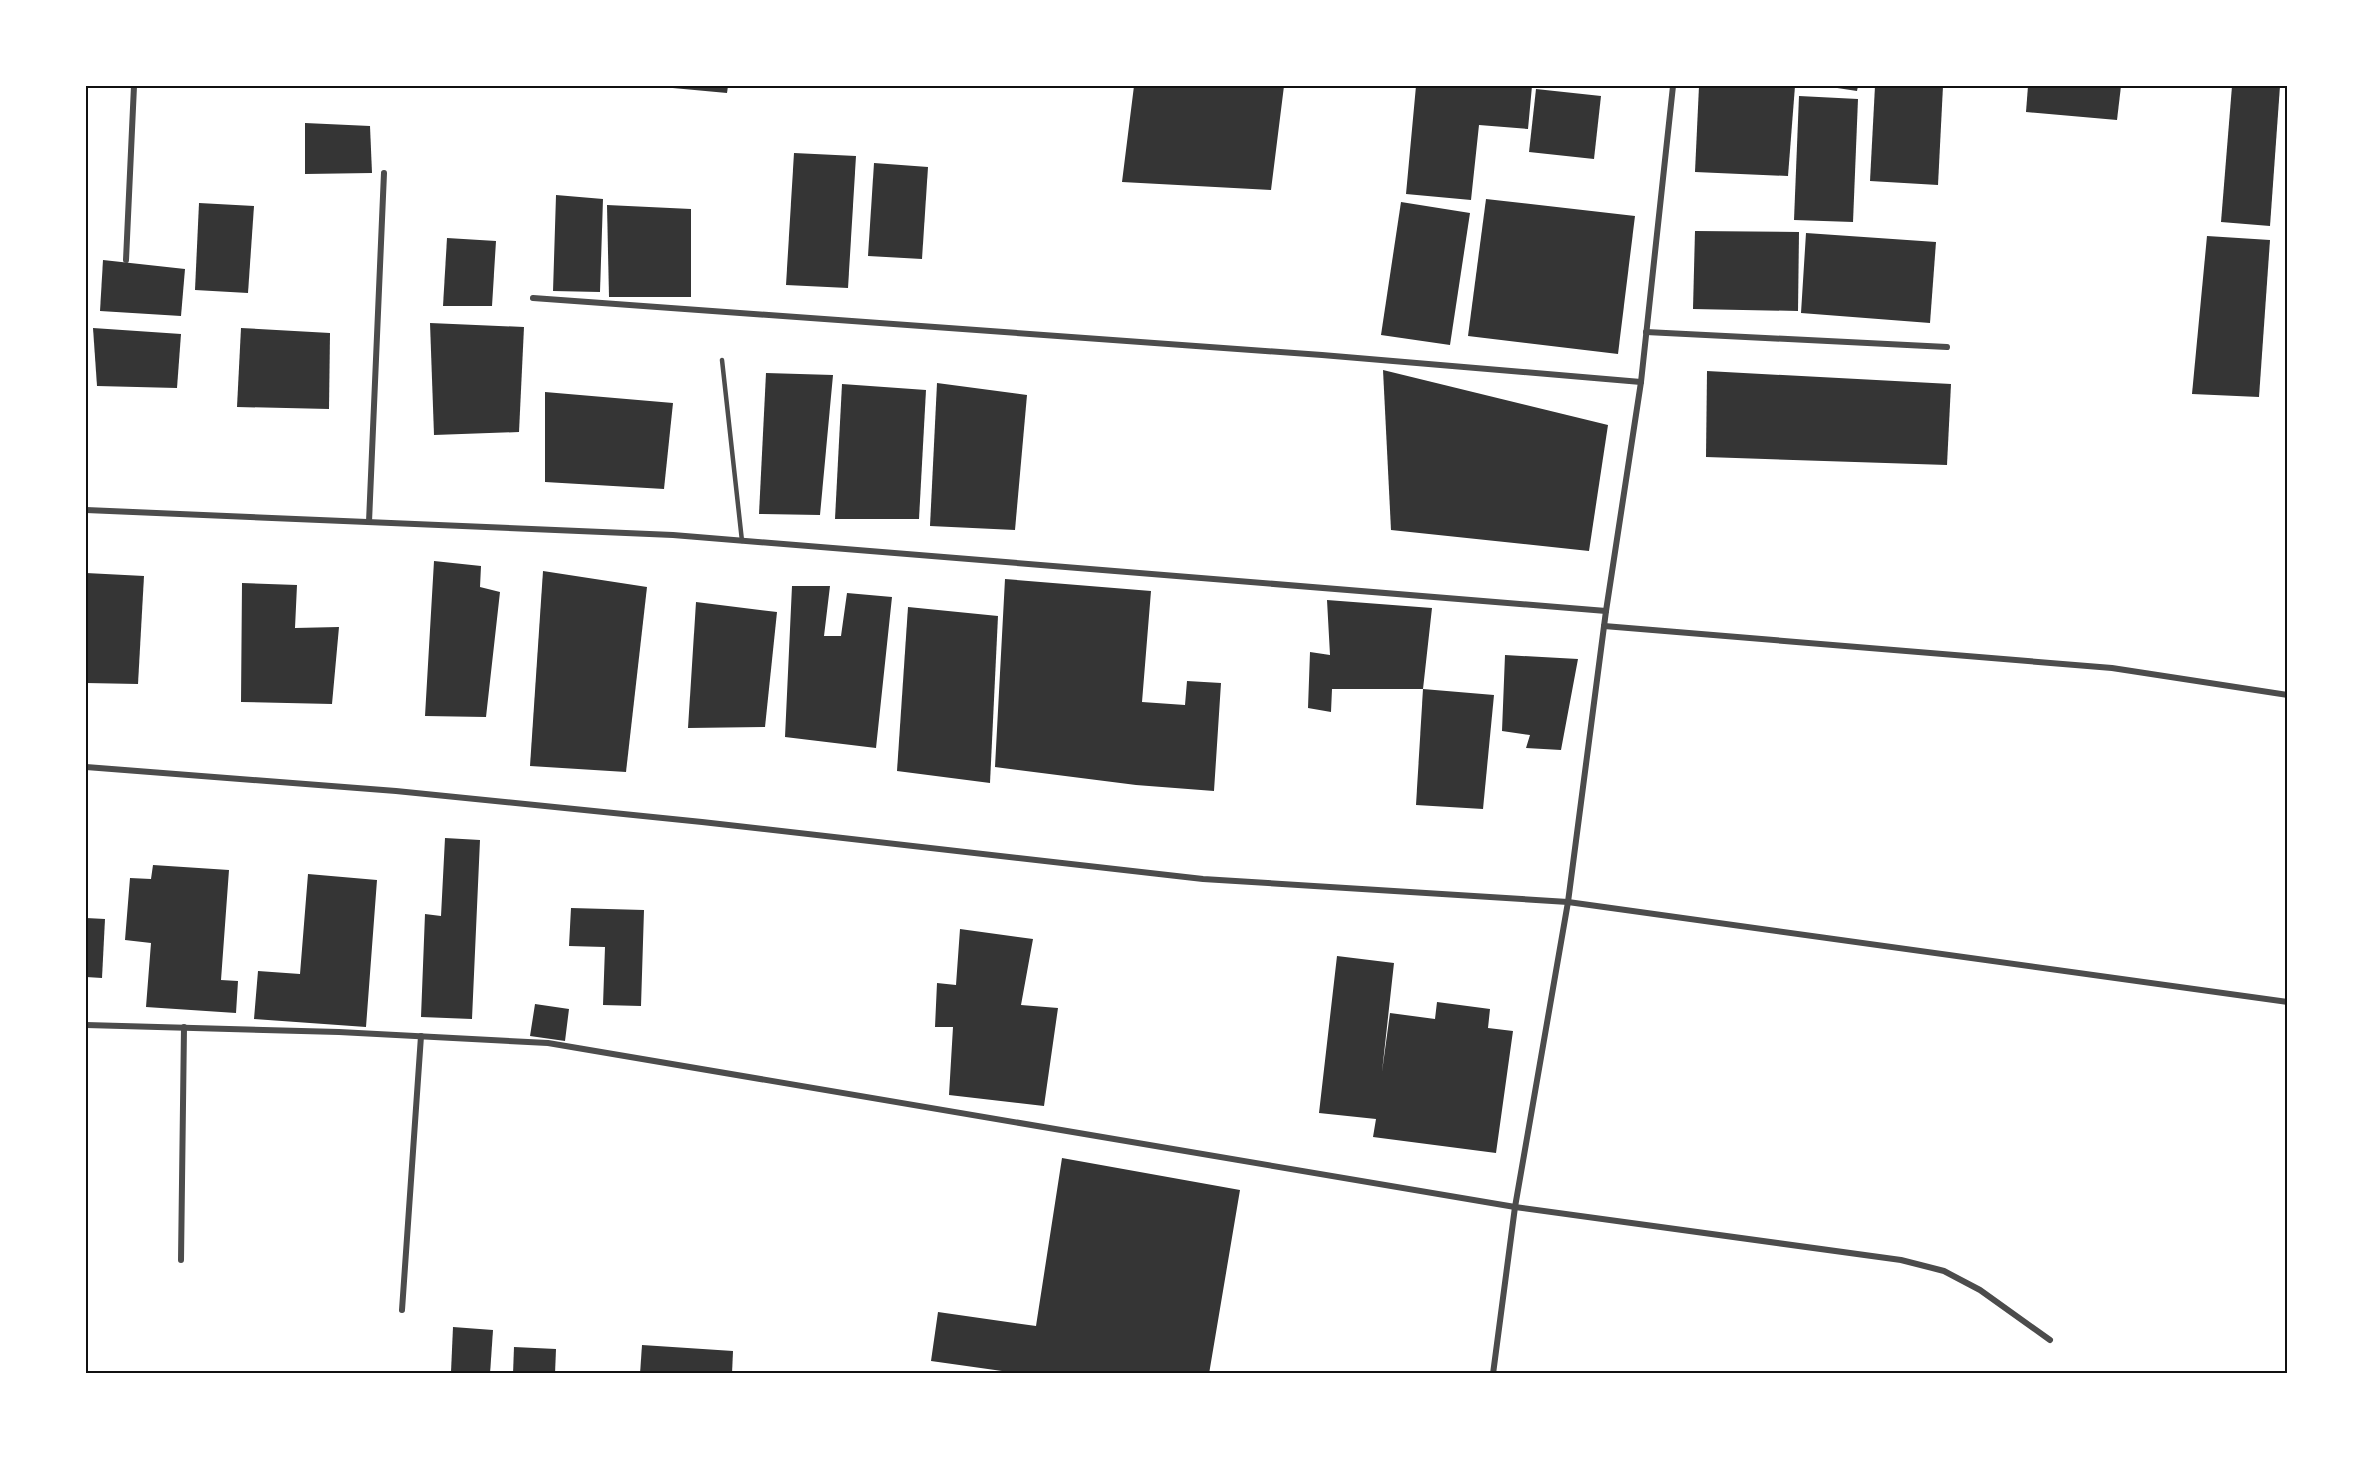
<svg xmlns="http://www.w3.org/2000/svg" width="2373" height="1459" font-family="Cabin,sans-serif">
	<style>
		.building { fill: #353535 }
		.lines { fill: none; stroke-linecap: round; stroke-linejoin: round }
		.service { stroke: #4c4c4c; stroke-width: 4.5 }
		.minor { stroke: #4c4c4c; stroke-width: 6 }
		.neatline { fill: none; stroke: #111; stroke-width: 2 }
	</style>
	<rect width="100%" height="100%" fill="#fff"/>
	<g class="building">
		<path d="M 651,86 L 728,86 L 727,93 Z"/>
		<path d="M 1134,86 L 1284,86 L 1271,190 L 1122,182 Z"/>
		<path d="M 1416,86 L 1532,86 L 1528,129 L 1479,125 L 1471,200 L 1406,194 Z"/>
		<path d="M 1699,86 L 1795,86 L 1788,176 L 1695,172 Z"/>
		<path d="M 1824,86 L 1858,86 L 1857,91 Z"/>
		<path d="M 1875,86 L 1943,86 L 1938,185 L 1870,181 Z"/>
		<path d="M 2028,86 L 2121,86 L 2117,120 L 2026,112 Z"/>
		<path d="M 2232,86 L 2280,86 L 2270,226 L 2221,222 Z"/>
		<path d="M 1536,89 L 1601,96 L 1594,159 L 1529,152 Z"/>
		<path d="M 1799,96 L 1858,99 L 1853,222 L 1794,220 Z"/>
		<path d="M 305,123 L 370,126 L 372,173 L 305,174 Z"/>
		<path d="M 794,153 L 856,156 L 848,288 L 786,285 Z"/>
		<path d="M 874,163 L 928,167 L 922,259 L 868,256 Z"/>
		<path d="M 556,195 L 603,199 L 600,292 L 553,291 Z"/>
		<path d="M 1486,199 L 1635,216 L 1618,354 L 1468,336 Z"/>
		<path d="M 1401,202 L 1470,213 L 1450,345 L 1381,335 Z"/>
		<path d="M 199,203 L 254,206 L 248,293 L 195,290 Z"/>
		<path d="M 607,205 L 691,209 L 691,297 L 609,297 Z"/>
		<path d="M 1695,231 L 1799,232 L 1798,311 L 1693,309 Z"/>
		<path d="M 1806,233 L 1936,242 L 1930,323 L 1801,313 Z"/>
		<path d="M 2207,236 L 2270,240 L 2259,397 L 2192,394 Z"/>
		<path d="M 447,238 L 496,241 L 492,306 L 443,306 Z"/>
		<path d="M 103,260 L 185,269 L 181,316 L 100,311 Z"/>
		<path d="M 430,323 L 524,327 L 519,432 L 434,435 Z"/>
		<path d="M 93,328 L 181,334 L 177,388 L 97,386 Z"/>
		<path d="M 241,328 L 330,333 L 329,409 L 237,407 Z"/>
		<path d="M 1383,370 L 1608,425 L 1589,551 L 1391,530 Z"/>
		<path d="M 1707,371 L 1951,384 L 1947,465 L 1706,457 Z"/>
		<path d="M 766,373 L 833,375 L 820,515 L 759,514 Z"/>
		<path d="M 937,383 L 1027,395 L 1015,530 L 930,526 Z"/>
		<path d="M 842,384 L 926,390 L 919,519 L 835,519 Z"/>
		<path d="M 545,392 L 673,403 L 664,489 L 545,482 Z"/>
		<path d="M 434,561 L 481,566 L 480,587 L 500,592 L 486,717 L 425,716 Z"/>
		<path d="M 543,571 L 647,587 L 626,772 L 530,766 Z"/>
		<path d="M 86,573 L 144,576 L 138,684 L 86,683 Z"/>
		<path d="M 1005,579 L 1151,591 L 1142,702 L 1185,705 L 1187,681 L 1221,683 L 1214,791 L 1136,785 L 995,767 Z"/>
		<path d="M 242,583 L 297,585 L 295,628 L 339,627 L 332,704 L 241,702 Z"/>
		<path d="M 792,586 L 830,586 L 824,636 L 841,636 L 847,593 L 892,597 L 876,748 L 785,737 Z"/>
		<path d="M 1327,600 L 1432,608 L 1423,689 L 1332,689 L 1331,712 L 1308,708 L 1310,652 L 1330,655 Z"/>
		<path d="M 696,602 L 777,612 L 765,727 L 688,728 Z"/>
		<path d="M 908,607 L 998,616 L 990,783 L 897,771 Z"/>
		<path d="M 1505,655 L 1578,659 L 1561,750 L 1526,748 L 1530,735 L 1502,731 Z"/>
		<path d="M 1423,689 L 1494,695 L 1483,809 L 1416,805 Z"/>
		<path d="M 445,838 L 480,840 L 472,1019 L 421,1017 L 425,914 L 441,916 Z"/>
		<path d="M 153,865 L 229,870 L 221,980 L 238,981 L 236,1013 L 146,1007 L 151,943 L 125,940 L 130,878 L 151,879 Z"/>
		<path d="M 308,874 L 377,880 L 366,1027 L 254,1019 L 258,971 L 300,974 Z"/>
		<path d="M 571,908 L 644,910 L 641,1006 L 603,1005 L 605,947 L 569,946 Z"/>
		<path d="M 86,918 L 105,919 L 102,978 L 86,977 Z"/>
		<path d="M 960,929 L 1033,939 L 1021,1005 L 1058,1008 L 1044,1106 L 949,1095 L 953,1027 L 935,1027 L 937,983 L 956,985 Z"/>
		<path d="M 1337,956 L 1394,963 L 1382,1072 L 1390,1013 L 1435,1019 L 1437,1002 L 1490,1009 L 1488,1028 L 1513,1031 L 1496,1153 L 1373,1137 L 1376,1119 L 1319,1113 Z"/>
		<path d="M 535,1004 L 569,1009 L 565,1041 L 530,1036 Z"/>
		<path d="M 1062,1158 L 1240,1190 L 1209,1374 L 1023,1374 L 931,1361 L 938,1312 L 1036,1326 Z"/>
		<path d="M 453,1327 L 493,1330 L 490,1374 L 451,1372 Z"/>
		<path d="M 642,1345 L 733,1351 L 732,1374 L 640,1374 Z"/>
		<path d="M 514,1347 L 556,1349 L 555,1374 L 513,1374 Z"/>
	</g>
	<g class="lines">
		<path class="service" d="M 722,360 L 742,541"/>
		<g class="minor">
			<path d="M 126,260 L 134,86"/>
			<path d="M 533,298 L 1322,355 L 1641,382"/>
			<path d="M 1646,332 L 1947,347"/>
			<path d="M 86,510 L 673,535 L 1606,611"/>
			<path d="M 369,522 L 384,173"/>
			<path d="M 1604,626 L 2112,668 L 2288,695"/>
			<path d="M 86,767 L 396,791 L 702,822 L 1203,879 L 1568,902 L 2288,1002"/>
			<path d="M 86,1025 L 339,1032 L 548,1043 L 1515,1207 L 1901,1260 L 1944,1271 L 1980,1290 L 2050,1340"/>
			<path d="M 181,1260 L 184,1027"/>
			<path d="M 402,1310 L 421,1036"/>
			<path d="M 1493,1374 L 1515,1207 L 1568,902 L 1606,611 L 1641,382 L 1673,86"/>
		</g>
	</g>
	<rect width="2373" height="1459" fill="none" stroke="#ffffff" stroke-width="174"/>
	<rect x="87" y="87" width="2199" height="1285" class="neatline"/>
</svg>
